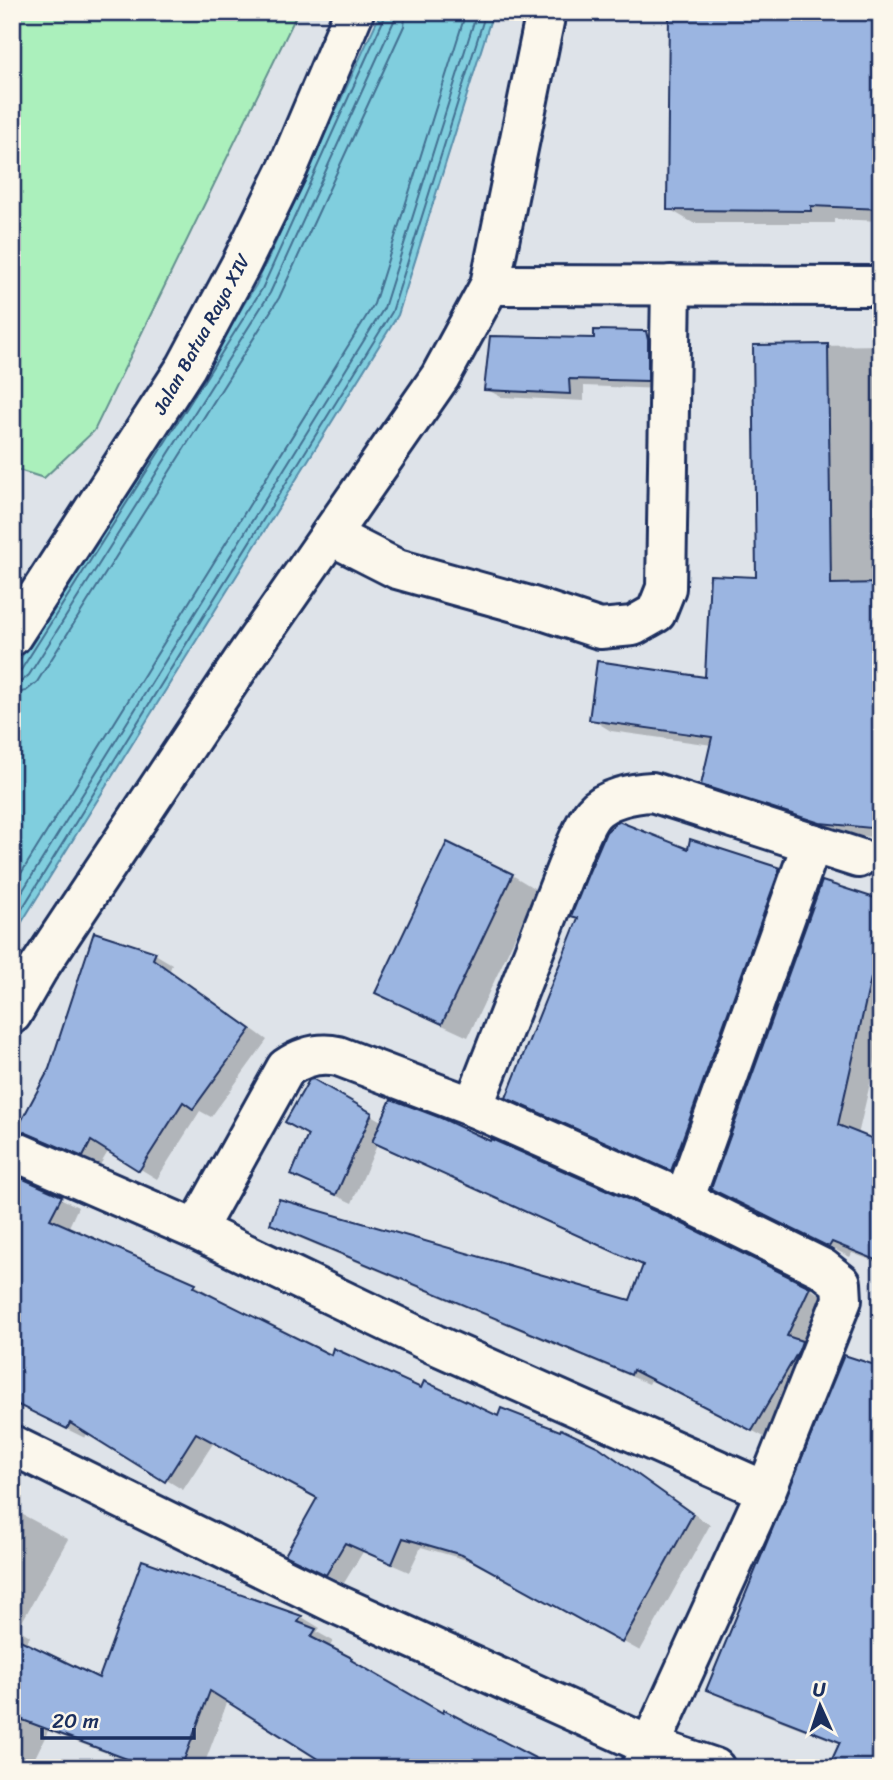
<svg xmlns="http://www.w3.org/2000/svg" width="893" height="1780" font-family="Sriracha,sans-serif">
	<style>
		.green { fill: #abf0bc; stroke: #63908d; stroke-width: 2 }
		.water { fill: #80cede; stroke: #588eab; stroke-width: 2 }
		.shadow { fill: #0003 }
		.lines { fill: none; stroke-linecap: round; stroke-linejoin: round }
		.shore { stroke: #436f91; stroke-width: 2 }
		.building { fill: #9bb5e1; stroke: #1b2f5e; stroke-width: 2 }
		.minor-casing { stroke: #1b2f5e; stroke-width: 44 }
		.minor { stroke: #fbf7ec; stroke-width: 38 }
		.labels { text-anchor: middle; stroke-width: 6; stroke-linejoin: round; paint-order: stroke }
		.street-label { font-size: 19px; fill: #1b2f5e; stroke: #fbf7ec }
	</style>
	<rect width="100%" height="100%" fill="#dee3e9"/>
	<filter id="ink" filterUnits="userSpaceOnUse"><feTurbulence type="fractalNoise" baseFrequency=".0143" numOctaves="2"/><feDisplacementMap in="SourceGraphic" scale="14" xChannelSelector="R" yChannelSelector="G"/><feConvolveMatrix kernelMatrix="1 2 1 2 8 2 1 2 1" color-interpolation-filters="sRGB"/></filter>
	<g filter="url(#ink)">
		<path class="green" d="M 12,12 L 298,12 L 94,431 L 44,478 L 12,468 Z"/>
		<path class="water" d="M 381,12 L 493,12 L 398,315 L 12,938 L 12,672 L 256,285 Z"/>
		<g class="shadow">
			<path d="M 881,12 L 881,221 L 834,219 L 834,223 L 693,223 L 669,209 Z"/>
			<path d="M 646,333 L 661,342 L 662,389 L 584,386 L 584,401 L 501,397 L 486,389 L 596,339 Z"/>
			<path d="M 881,345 L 881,838 L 842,834 L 724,796 L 703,784 L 712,745 L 611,731 L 591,719 L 707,679 L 758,579 L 754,347 Z"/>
			<path d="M 779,870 L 797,880 L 690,1180 L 527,1108 L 509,1097 L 579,919 L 573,915 Z"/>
			<path d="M 512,875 L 537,890 L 468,1037 L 403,1007 L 378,992 Z"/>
			<path d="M 881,902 L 881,1045 L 879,1045 L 858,1135 L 881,1144 L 881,1264 L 852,1253 L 850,1257 L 734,1200 Z"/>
			<path d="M 155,954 L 172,964 L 170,970 L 267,1040 L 211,1117 L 200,1111 L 157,1179 L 109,1150 L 100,1165 L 36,1138 L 19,1129 L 50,1070 Z"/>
			<path d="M 312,1081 L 383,1122 L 809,1288 L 827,1299 L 770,1440 L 652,1378 L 649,1384 L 290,1234 L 272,1224 L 631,1302 L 645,1266 L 378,1143 L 352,1203 L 309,1183 L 293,1174 L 310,1134 Z"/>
			<path d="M 12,1174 L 78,1207 L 68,1229 L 195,1285 L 212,1295 L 211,1297 L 332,1357 L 499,1418 L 599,1449 L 710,1525 L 640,1651 L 481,1564 L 421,1547 L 409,1572 L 363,1552 L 344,1583 L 305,1564 L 319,1498 L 214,1442 L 183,1490 L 88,1432 L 85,1438 L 22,1407 L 14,1419 L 12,1418 Z"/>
			<path d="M 881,1369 L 841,1744 L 729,1701 L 708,1689 Z"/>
			<path d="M 12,1509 L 68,1539 L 18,1629 L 30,1636 L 26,1644 L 100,1681 L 212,1586 L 302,1617 L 320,1628 L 317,1632 L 333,1641 L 329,1648 L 369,1670 L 368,1672 L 514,1768 L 315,1768 L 316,1764 L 312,1762 L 316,1756 L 228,1700 L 203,1768 L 146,1768 L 48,1731 L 30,1768 L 12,1768 Z"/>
		</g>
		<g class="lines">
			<g class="shore">
				<path d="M 12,674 L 21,670 L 262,289 L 387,12"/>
				<path d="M 12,683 L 22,681 L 29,675 L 270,293 L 394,21 L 396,12"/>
				<path d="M 12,694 L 26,691 L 37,682 L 279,298 L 404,26 L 406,12"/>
				<path d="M 12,888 L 374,304 L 466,12"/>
				<path d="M 12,908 L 384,308 L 477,12"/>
				<path d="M 12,925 L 392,312 L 486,12"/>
			</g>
		</g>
		<g class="building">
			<path d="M 669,12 L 881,12 L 881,209 L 811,206 L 811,211 L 667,210 Z"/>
			<path d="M 594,330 L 646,331 L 648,340 L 648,381 L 569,379 L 570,394 L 484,390 L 490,336 L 594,338 Z"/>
			<path d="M 828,344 L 831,584 L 881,583 L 881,829 L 820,823 L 701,785 L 712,737 L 589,720 L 597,661 L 705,677 L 710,575 L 756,577 L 753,345 Z"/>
			<path d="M 618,821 L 688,849 L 690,839 L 780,868 L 671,1171 L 506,1098 L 578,918 L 571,916 L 588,874 L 606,832 Z"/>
			<path d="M 447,842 L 513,874 L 442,1024 L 375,993 Z"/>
			<path d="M 822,881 L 881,900 L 881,949 L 873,979 L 871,978 L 838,1125 L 881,1142 L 881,1262 L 832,1242 L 829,1247 L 711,1189 Z"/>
			<path d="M 94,932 L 156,952 L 153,959 L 251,1029 L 193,1109 L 183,1102 L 139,1171 L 91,1141 L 83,1157 L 17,1129 L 49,1069 Z"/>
			<path d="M 313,1079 L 372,1113 L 336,1195 L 291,1175 L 308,1135 L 285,1122 L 309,1080 Z"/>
			<path d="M 391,1099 L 441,1118 L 490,1141 L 491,1139 L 675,1220 L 810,1287 L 787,1336 L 802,1341 L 799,1350 L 752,1431 L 633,1370 L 631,1375 L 270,1224 L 279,1199 L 630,1300 L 643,1265 L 372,1142 Z"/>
			<path d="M 12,1174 L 62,1196 L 50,1219 L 196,1283 L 194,1287 L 331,1355 L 333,1348 L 421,1388 L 424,1381 L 498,1416 L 501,1408 L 560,1431 L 561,1429 L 599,1447 L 693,1514 L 622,1643 L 462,1555 L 403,1538 L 392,1564 L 345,1543 L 326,1575 L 285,1555 L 317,1498 L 196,1433 L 165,1482 L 70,1423 L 67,1429 L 12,1402 Z"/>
			<path d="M 844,1355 L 881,1367 L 881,1768 L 828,1768 L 840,1742 L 706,1690 Z"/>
			<path d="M 142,1560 L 302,1616 L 298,1622 L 316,1629 L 311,1637 L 352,1658 L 351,1660 L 443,1713 L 444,1710 L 554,1768 L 332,1768 L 210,1691 L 181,1768 L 151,1768 L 12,1716 L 12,1636 L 99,1678 Z"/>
		</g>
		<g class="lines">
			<defs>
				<g id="minor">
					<path d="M 490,285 L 881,286"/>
					<path d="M 330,535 L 397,569 L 533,607 L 600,629 L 633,626 L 656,613 L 666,588 L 671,285"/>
					<path d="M 12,636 L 186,367 L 241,264 L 288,168 L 354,12"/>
					<path d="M 12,1014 L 38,969 L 242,662 L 440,377 L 490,285 L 546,12"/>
					<path d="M 473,1107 L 574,849 C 580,838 585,822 593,813 C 606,798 633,793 652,792 L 858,858"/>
					<path d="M 12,1150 L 196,1230 L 434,1344 L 766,1491 L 842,1300 L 841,1283 L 822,1268 L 684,1200 L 473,1107 L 338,1056 C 319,1052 302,1057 286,1068 L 196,1230"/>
					<path d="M 684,1200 L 812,843"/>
					<path d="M 12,1445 L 334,1603 L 650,1746 L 766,1491"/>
					<path d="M 641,1768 L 650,1746 L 715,1768"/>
				</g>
			</defs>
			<use href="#minor" class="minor-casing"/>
			<use href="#minor" class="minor"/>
		</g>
	</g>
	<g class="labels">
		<g class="street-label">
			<text transform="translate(201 334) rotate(-61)" y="7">Jalan Batua Raya XIV</text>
		</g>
	</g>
	<rect width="893" height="1780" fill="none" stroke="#fbf7ec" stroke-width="42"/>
	<rect x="21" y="21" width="851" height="1738" fill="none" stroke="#1b2f5e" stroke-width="2.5" filter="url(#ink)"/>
	<g transform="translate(820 1706) rotate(357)" stroke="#fbf7ec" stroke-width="5" paint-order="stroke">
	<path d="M0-5L12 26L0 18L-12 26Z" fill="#1b2f5e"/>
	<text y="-10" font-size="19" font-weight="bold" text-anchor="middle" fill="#1b2f5e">U</text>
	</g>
	<path d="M42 1728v10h152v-10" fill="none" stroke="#1b2f5e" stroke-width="3.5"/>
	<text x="52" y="1728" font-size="21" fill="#1b2f5e" stroke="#fbf7ec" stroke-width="5" paint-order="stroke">20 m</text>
</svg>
